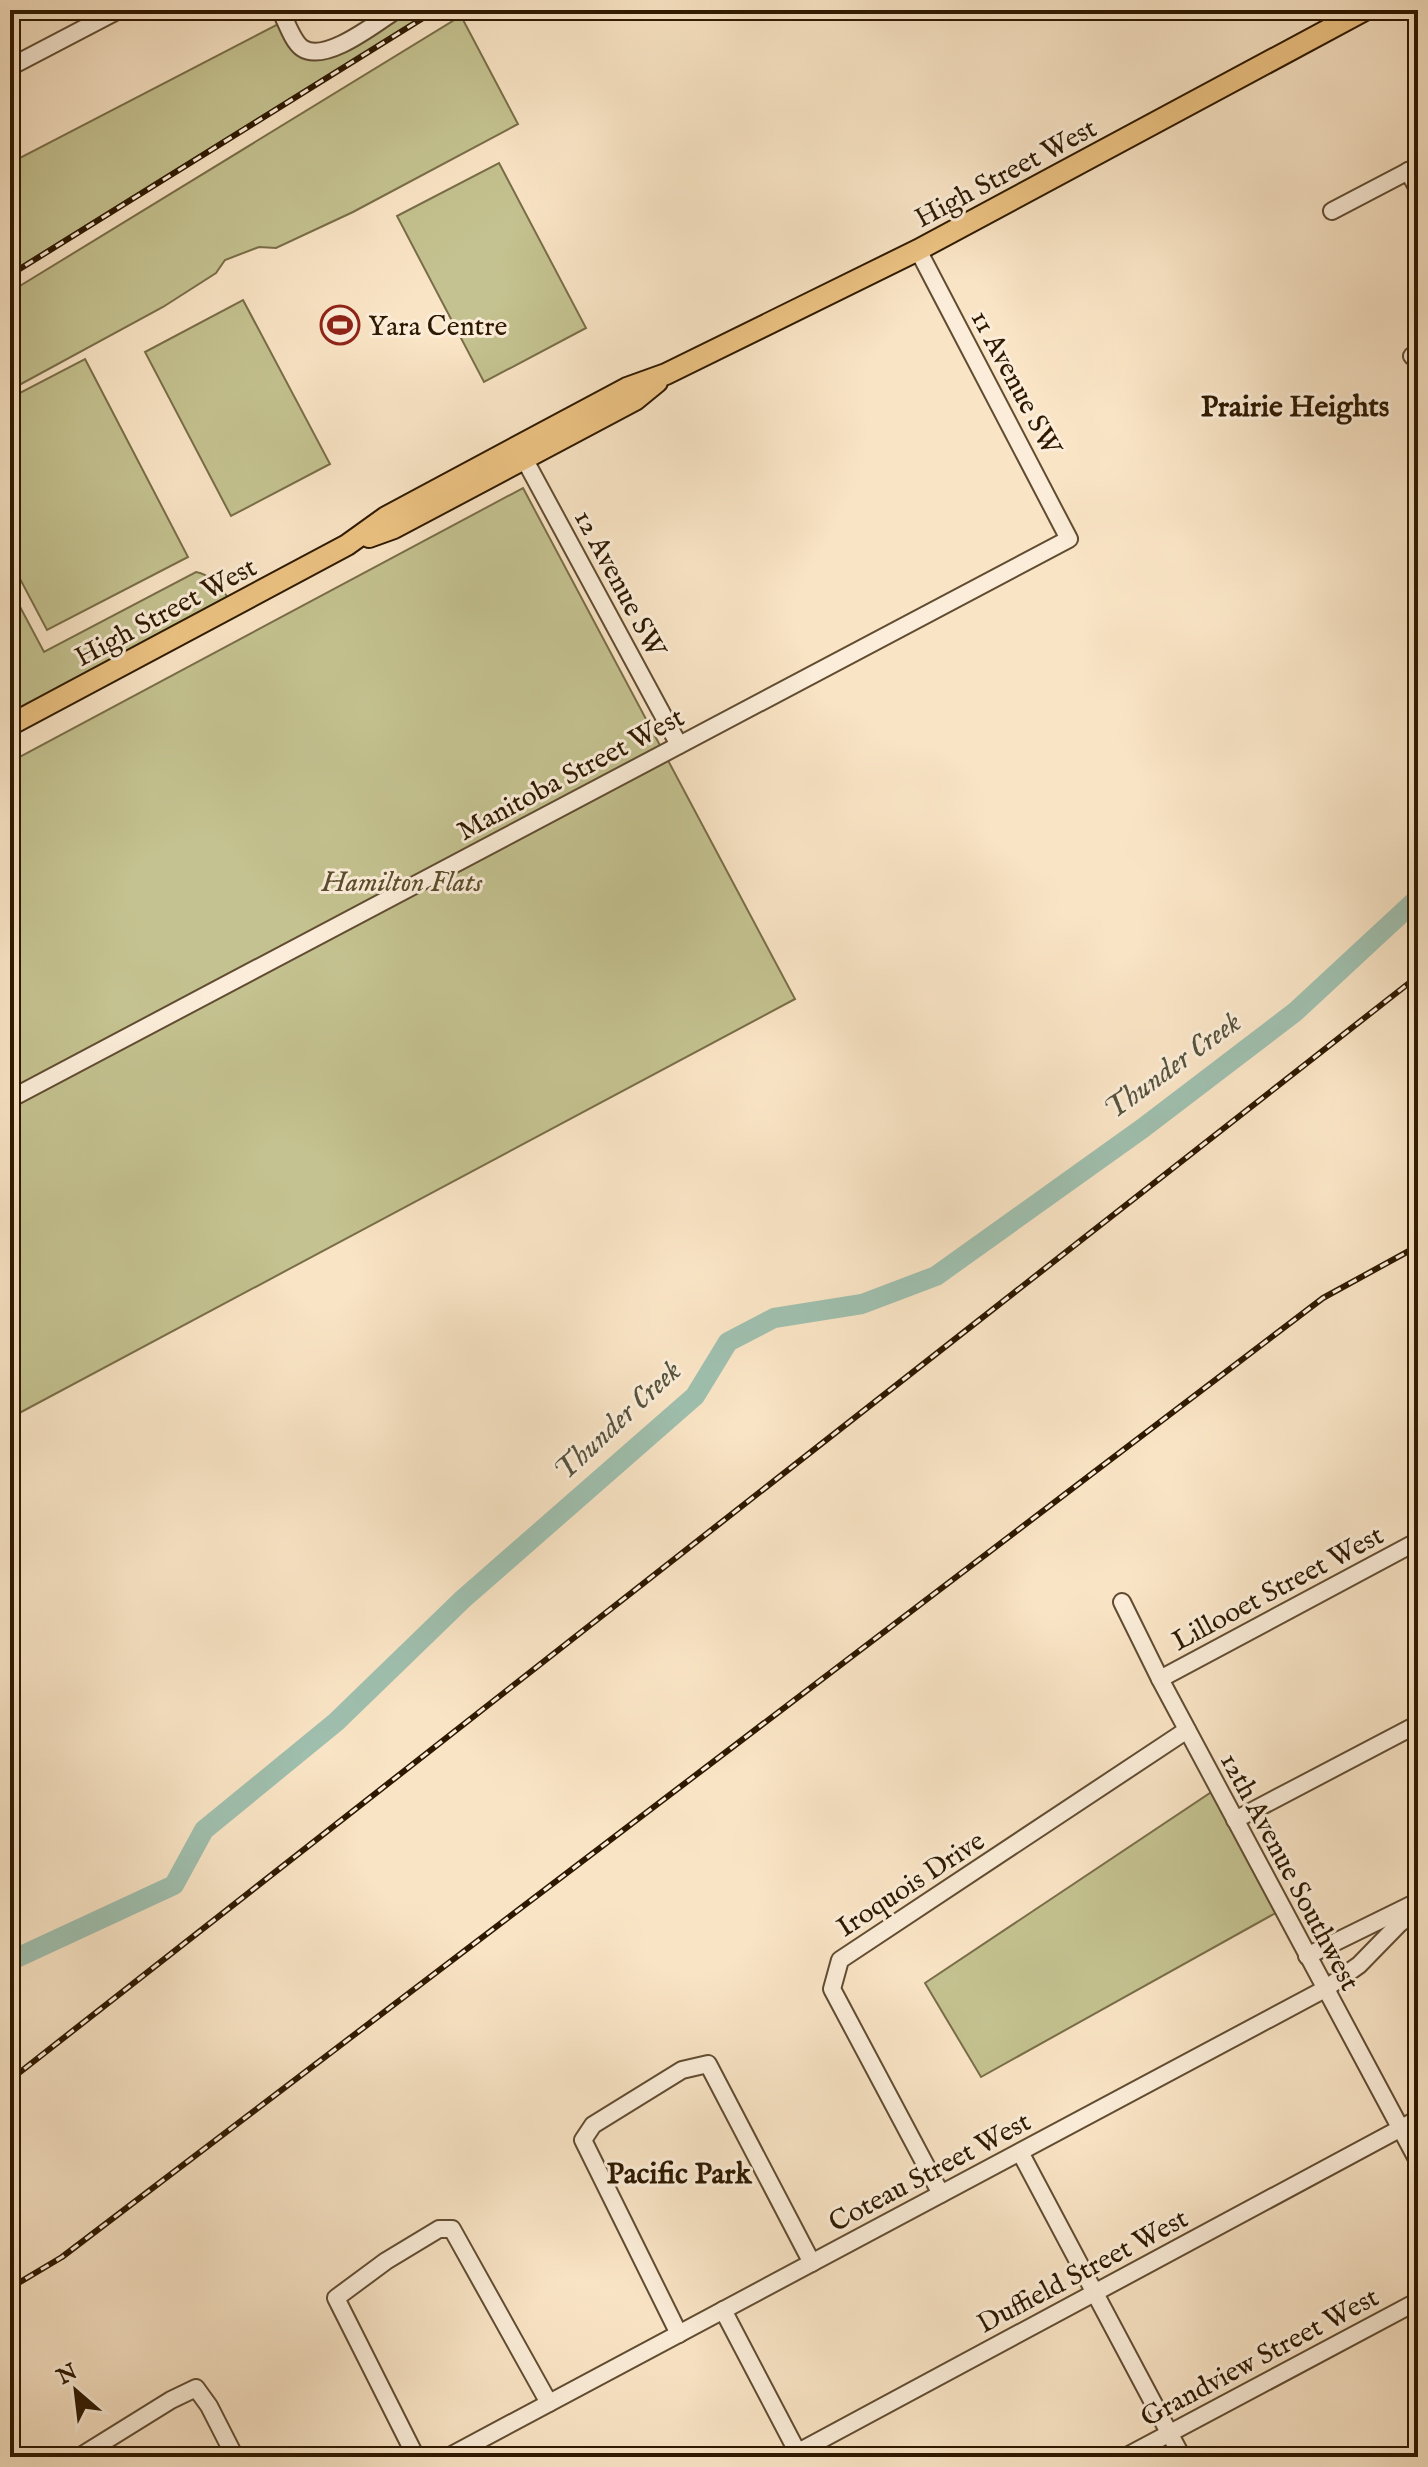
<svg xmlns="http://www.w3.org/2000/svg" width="1428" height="2467" font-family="'IM FELL English',serif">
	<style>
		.green { fill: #c4c290; stroke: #796e48; stroke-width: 2 }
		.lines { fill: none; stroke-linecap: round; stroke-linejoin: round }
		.river { stroke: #9fbfae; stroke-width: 20 }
		.minor-casing { stroke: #614c31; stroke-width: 20 }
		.major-casing { stroke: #2e1900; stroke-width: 24 }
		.minor { stroke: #fbedd9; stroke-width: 16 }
		.major { stroke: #ecc282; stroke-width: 20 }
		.rail-casing { stroke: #2e1900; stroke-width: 6 }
		.rail { stroke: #fbedd9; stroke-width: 3; stroke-dasharray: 9; stroke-linecap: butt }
		.labels { text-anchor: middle; stroke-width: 6; stroke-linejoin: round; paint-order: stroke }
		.street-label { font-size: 28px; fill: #2e1900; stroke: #fbedd9 }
		.poi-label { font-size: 28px; fill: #2e1900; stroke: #fbedd9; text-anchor: start }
		.park-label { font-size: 28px; font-style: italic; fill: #5b4c2b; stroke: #fbedd9 }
		.neighbourhood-label { font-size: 30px; font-weight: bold; fill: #2e1900; stroke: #fbedd9 }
		.water-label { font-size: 30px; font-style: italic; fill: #56533d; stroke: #fbedd9 }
	</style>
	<rect width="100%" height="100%" fill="#f9e4c5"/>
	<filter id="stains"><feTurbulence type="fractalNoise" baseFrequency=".0025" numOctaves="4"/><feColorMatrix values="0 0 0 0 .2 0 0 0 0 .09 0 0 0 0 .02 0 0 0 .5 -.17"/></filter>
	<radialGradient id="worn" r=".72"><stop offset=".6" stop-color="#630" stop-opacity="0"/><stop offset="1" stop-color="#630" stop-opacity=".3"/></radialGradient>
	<g class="green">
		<path d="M 396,10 L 432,10 L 10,273 L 10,163 L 286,20 L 316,53 Z"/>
		<path d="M 461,16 L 518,124 L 353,212 L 276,248 L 259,247 L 225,260 L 216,273 L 163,307 L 10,390 L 10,292 Z"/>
		<path d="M 499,163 L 586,328 L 484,382 L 397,216 Z"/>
		<path d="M 243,300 L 330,464 L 231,516 L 145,352 Z"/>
		<path d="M 85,359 L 188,557 L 47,630 L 10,560 L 10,398 Z"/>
		<path d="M 523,488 L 795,999 L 10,1418 L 10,762 Z"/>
		<path d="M 196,572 C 209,574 224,588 229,601 L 10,723 L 10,588 L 44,652 Z"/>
		<path d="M 1213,1791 L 1281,1910 L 981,2077 L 925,1983 Z"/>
	</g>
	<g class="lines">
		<path class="river" d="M 10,1961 L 174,1885 L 204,1830 L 336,1722 L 463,1599 L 695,1396 L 728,1342 L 774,1318 L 862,1304 L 936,1276 L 1143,1128 L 1295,1012 L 1418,898"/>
		<defs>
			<g id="minor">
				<path d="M 280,10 C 286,20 292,41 302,48 C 325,64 376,23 396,10"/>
				<path d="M 10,67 L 119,10"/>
				<path d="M 1408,171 L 1418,189"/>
				<path d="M 1332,211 L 1418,166"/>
				<path d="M 1412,356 L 1418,353"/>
				<path d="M 520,451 L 679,745"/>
				<path d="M 10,1099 L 1069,539 L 918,250"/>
				<path d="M 1122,1602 L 1160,1679 L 1418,2161"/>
				<path d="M 1160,1679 L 1418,1541"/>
				<path d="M 1235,1820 L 1418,1724"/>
				<path d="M 1307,1956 L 1417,1902"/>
				<path d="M 1020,2152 L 1182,2457"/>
				<path d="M 941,2194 L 832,1989 L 840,1960 L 1187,1730"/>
				<path d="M 723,2310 L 800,2457"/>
				<path d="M 679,2334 L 583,2140 L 593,2125 L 682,2070 L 708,2064 L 812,2263"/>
				<path d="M 84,2457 L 84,2454 L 171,2400 L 196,2388 L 209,2406 L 235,2457"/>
				<path d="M 416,2457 L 336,2298 L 386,2261 L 439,2229 L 452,2229 L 549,2403"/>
				<path d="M 448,2457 L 1325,1989 L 1359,1965 L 1399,1924 L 1418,1909"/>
				<path d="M 789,2457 L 1418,2119"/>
				<path d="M 1125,2457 L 1418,2301"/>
			</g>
			<g id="major">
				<path d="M 369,537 L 394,528 L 635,400 L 657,382"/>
				<path d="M 10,725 L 347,545 L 386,517 L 627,388 L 666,374 L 918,250 L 1365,10"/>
			</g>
		</defs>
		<use href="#minor" class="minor-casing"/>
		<use href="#major" class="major-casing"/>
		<use href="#minor" class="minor"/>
		<use href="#major" class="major"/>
		<defs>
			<g id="rail">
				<path d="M 10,275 L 436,10"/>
				<path d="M 10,2080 L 1418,976"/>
				<path d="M 10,2288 L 62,2257 L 1323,1298 L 1418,1246"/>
			</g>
		</defs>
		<use href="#rail" class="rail-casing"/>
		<use href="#rail" class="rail"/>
	</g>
	<defs>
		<symbol id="stadium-ring" viewBox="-11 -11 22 22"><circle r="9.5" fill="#fbedd9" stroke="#8f2418" stroke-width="1.5"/><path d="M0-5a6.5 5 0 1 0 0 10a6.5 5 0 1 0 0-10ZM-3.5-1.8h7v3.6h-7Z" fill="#8f2418"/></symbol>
	</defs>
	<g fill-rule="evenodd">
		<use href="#stadium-ring" x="318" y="303" width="44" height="44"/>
	</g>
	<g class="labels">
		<g class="street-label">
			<text transform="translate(1005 172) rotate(-28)" y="10">High Street West</text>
			<text transform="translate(1017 382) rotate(62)" y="10">11 Avenue SW</text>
			<text transform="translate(621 583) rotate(62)" y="10">12 Avenue SW</text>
			<text transform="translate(165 611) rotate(-28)" y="10">High Street West</text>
			<text transform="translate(570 773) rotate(-28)" y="10">Manitoba Street West</text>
			<text transform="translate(1277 1587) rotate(-28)" y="10">Lillooet Street West</text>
			<text transform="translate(1291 1871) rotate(62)" y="10">12th Avenue Southwest</text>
			<text transform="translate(910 1883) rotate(-33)" y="10">Iroquois Drive</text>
			<text transform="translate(929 2171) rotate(-28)" y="10">Coteau Street West</text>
			<text transform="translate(1082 2270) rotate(-28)" y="10">Duffield Street West</text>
			<text transform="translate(1259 2356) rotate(-28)" y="10">Grandview Street West</text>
		</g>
		<g class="poi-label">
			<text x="368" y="335">Yara Centre</text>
		</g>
		<g class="park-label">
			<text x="402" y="891">Hamilton Flats</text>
		</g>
		<g class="neighbourhood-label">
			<text x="1295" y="416">Prairie Heights</text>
			<text x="679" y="2183">Pacific Park</text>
		</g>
		<g class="water-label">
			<text transform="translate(1172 1065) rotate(-36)" y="10">Thunder Creek</text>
			<text transform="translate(617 1420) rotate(-43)" y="10">Thunder Creek</text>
		</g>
	</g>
	<rect width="1428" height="2467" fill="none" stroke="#f9e4c5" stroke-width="40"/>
	<rect x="12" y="12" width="1404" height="2443" fill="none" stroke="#2e1900" stroke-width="4"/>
	<rect x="20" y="20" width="1388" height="2427" fill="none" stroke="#2e1900" stroke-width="2"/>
	<g transform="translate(76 2391) rotate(332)" stroke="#fbedd9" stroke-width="6" paint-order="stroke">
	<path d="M0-6L14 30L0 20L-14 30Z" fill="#2e1900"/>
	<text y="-12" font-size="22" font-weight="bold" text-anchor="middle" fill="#2e1900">N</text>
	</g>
	<rect width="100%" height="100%" filter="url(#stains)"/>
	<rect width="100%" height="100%" fill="url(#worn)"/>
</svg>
